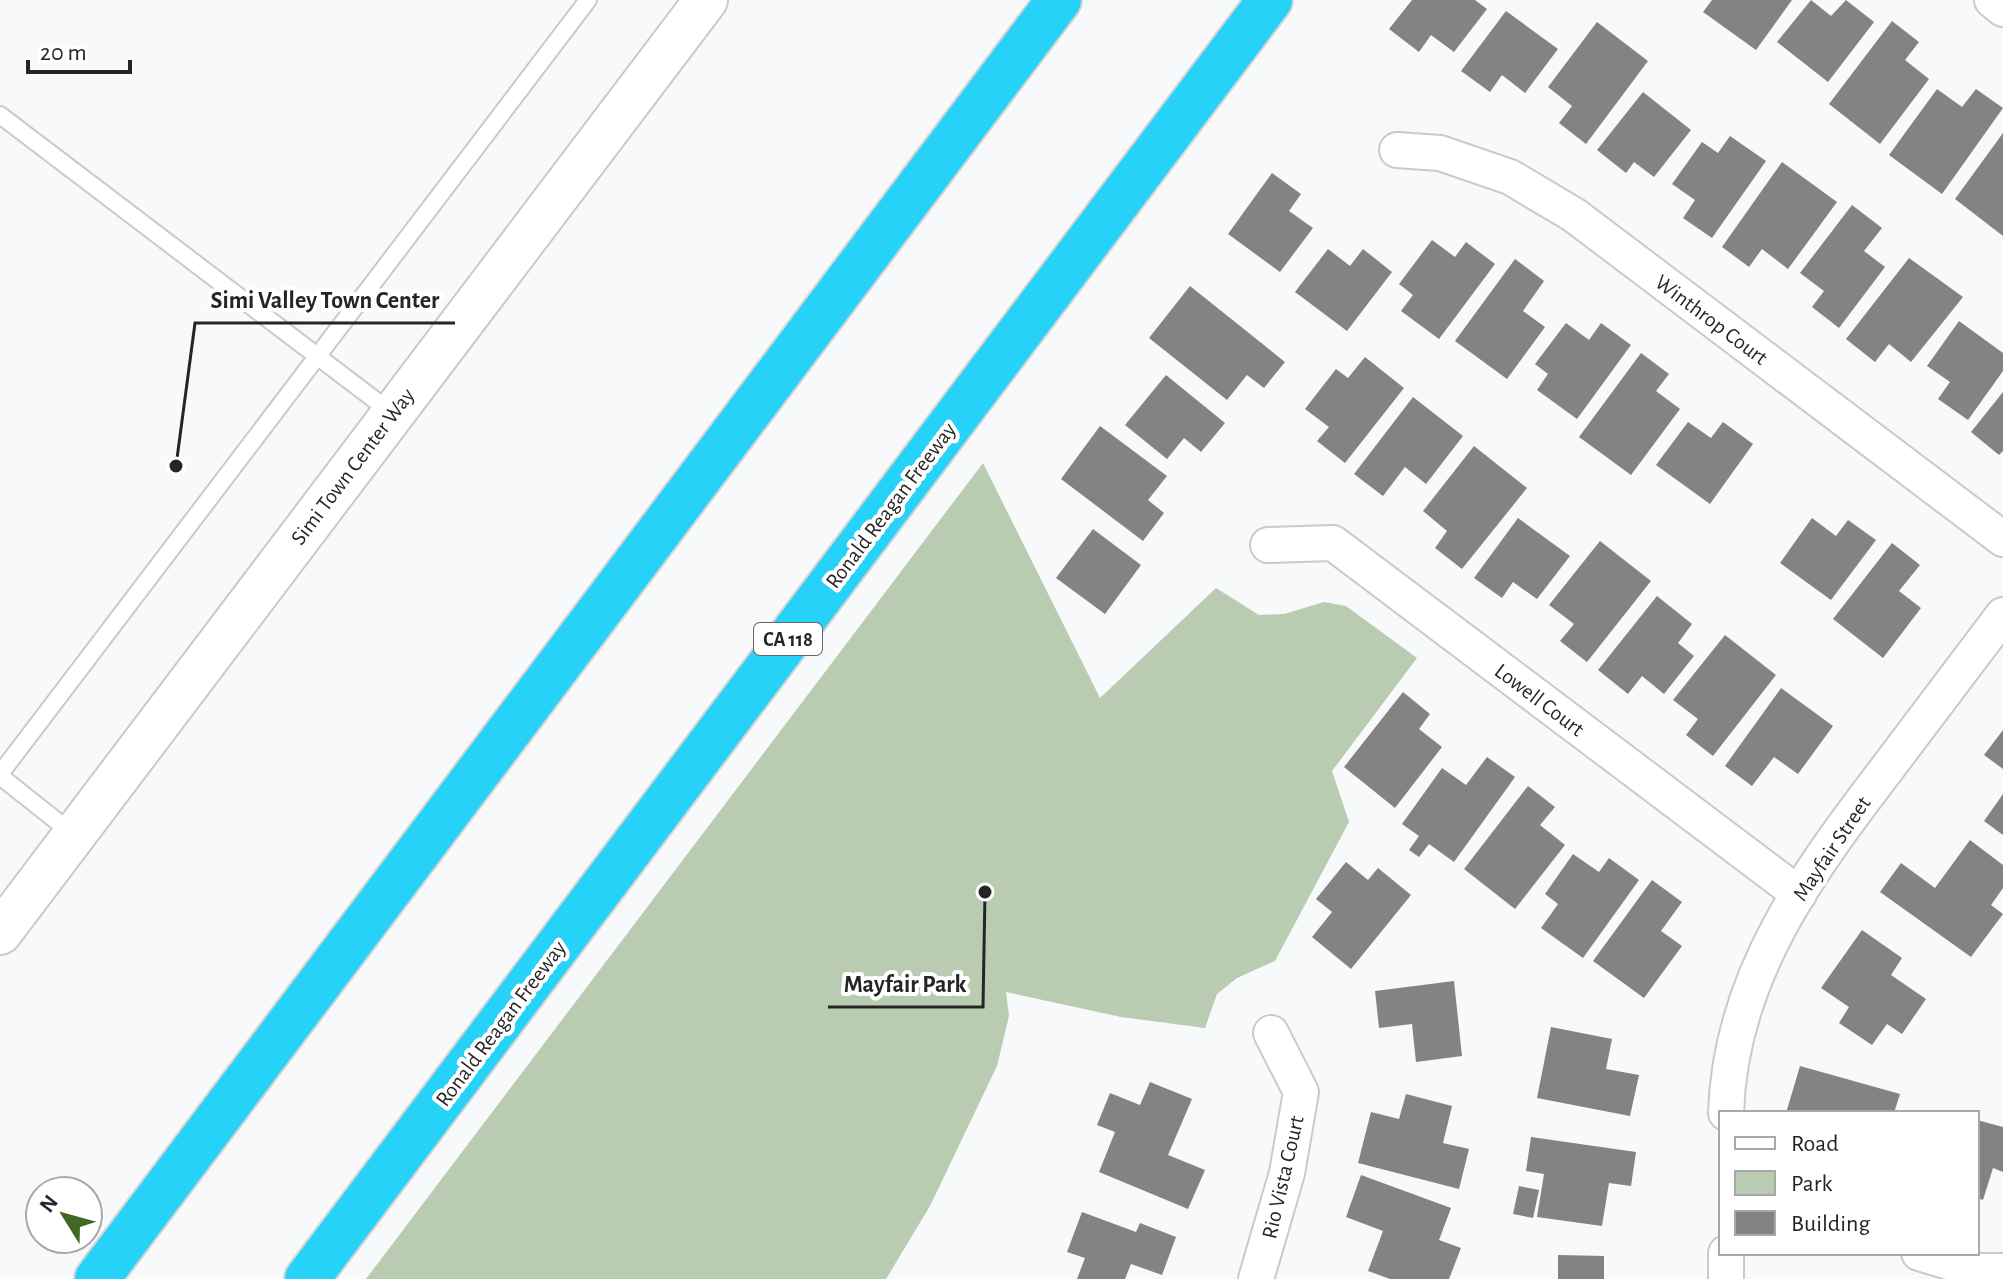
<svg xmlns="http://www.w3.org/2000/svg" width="2003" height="1279" font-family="'Alegreya Sans',sans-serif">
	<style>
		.park { fill: #b9ccb1 }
		.building { fill: #848382 }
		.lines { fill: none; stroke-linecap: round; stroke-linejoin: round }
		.service-casing { stroke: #c9cacc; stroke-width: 20 }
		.minor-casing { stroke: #c9cacc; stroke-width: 38 }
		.tertiary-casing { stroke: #c9cacc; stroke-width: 46 }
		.motorway-casing { stroke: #d3d3d4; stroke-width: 48 }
		.service { stroke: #fff; stroke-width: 16 }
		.minor { stroke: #fff; stroke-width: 34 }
		.tertiary { stroke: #fff; stroke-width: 42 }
		.motorway { stroke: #26d2f8; stroke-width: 44 }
		.labels { text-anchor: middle; stroke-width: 8; stroke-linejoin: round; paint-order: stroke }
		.shield { fill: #fff; stroke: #666667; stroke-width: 2 }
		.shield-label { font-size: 20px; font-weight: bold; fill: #252526 }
		.street-label { font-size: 22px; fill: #252526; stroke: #fff }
		.leader { fill: none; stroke: #252526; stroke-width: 3 }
		.callout-dot { fill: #252526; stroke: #fff; stroke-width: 3 }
		.callout-label { font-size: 24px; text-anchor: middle; font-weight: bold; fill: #252526; stroke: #fff; stroke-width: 8; stroke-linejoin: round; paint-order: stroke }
	</style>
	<rect width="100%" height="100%" fill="#f8f9fb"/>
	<path class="park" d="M 983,463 L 1100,698 L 1216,588 L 1259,615 L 1284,614 L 1324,602 L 1346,606 L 1417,658 L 1332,771 L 1349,822 L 1275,961 L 1237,978 L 1217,994 L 1205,1028 L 1121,1017 L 1006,992 L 1009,1016 L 997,1066 L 930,1206 L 886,1279 L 366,1279 Z"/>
	<g class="building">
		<path d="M 1412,0 L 1475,0 L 1487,9 L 1454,52 L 1431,35 L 1419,52 L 1389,29 Z"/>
		<path d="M 1712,0 L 1792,0 L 1756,50 L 1703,12 Z"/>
		<path d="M 1811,0 L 1831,16 L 1846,0 L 1874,22 L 1828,82 L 1777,42 Z"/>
		<path d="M 1506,11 L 1558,49 L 1525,93 L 1502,75 L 1490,92 L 1461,71 Z"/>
		<path d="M 1892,21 L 1919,42 L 1905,60 L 1929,79 L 1880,144 L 1829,104 Z"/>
		<path d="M 1597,22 L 1648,61 L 1586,144 L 1559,123 L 1572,106 L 1548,87 Z"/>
		<path d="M 1937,89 L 1962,107 L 1976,89 L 2003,108 L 1942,194 L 1889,155 Z"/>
		<path d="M 1643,92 L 1691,130 L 1654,177 L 1634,162 L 1626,173 L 1597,150 Z"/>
		<path d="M 2003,133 L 2003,236 L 1955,199 Z"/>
		<path d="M 1730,136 L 1766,161 L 1712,238 L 1683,218 L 1695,200 L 1672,184 L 1702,142 L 1718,153 Z"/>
		<path d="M 1782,162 L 1837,202 L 1788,269 L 1762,249 L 1749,267 L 1722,247 Z"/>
		<path d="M 1272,173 L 1301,194 L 1289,211 L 1313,228 L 1280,272 L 1228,234 Z"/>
		<path d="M 1852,205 L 1882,228 L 1864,251 L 1885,267 L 1839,328 L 1812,307 L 1824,291 L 1800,273 Z"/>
		<path d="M 1432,240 L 1455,257 L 1466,242 L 1495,264 L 1439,339 L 1401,311 L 1413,295 L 1399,284 Z"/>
		<path d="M 1328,249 L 1350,266 L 1363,249 L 1392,272 L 1347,331 L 1295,292 Z"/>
		<path d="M 1909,258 L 1963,297 L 1911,362 L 1889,344 L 1875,362 L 1846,339 Z"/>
		<path d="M 1515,259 L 1544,281 L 1523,311 L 1545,327 L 1507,379 L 1455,341 Z"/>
		<path d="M 1190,286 L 1285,362 L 1264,388 L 1247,375 L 1227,400 L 1149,338 Z"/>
		<path d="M 1959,321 L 2003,353 L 2003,371 L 1968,420 L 1938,399 L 1950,382 L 1927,366 Z"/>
		<path d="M 1566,323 L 1589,340 L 1601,323 L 1631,345 L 1577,419 L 1537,390 L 1548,374 L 1535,364 Z"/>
		<path d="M 1641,353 L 1669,374 L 1656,391 L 1680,409 L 1631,475 L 1579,437 Z"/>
		<path d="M 1365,357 L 1404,388 L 1345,463 L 1317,441 L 1329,427 L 1305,409 L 1336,369 L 1348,378 Z"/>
		<path d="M 1166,375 L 1225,423 L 1201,452 L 1184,438 L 1167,459 L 1125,425 Z"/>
		<path d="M 2003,392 L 2003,451 L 1999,455 L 1971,432 Z"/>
		<path d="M 1413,397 L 1463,436 L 1426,484 L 1405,467 L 1383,496 L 1354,474 Z"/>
		<path d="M 1688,422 L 1711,438 L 1723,422 L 1753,444 L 1710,504 L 1656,465 Z"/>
		<path d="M 1100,426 L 1167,476 L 1148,500 L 1164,513 L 1143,541 L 1061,479 Z"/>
		<path d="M 1474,446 L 1527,488 L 1462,569 L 1435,548 L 1447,531 L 1423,511 Z"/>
		<path d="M 1518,518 L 1570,556 L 1537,599 L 1513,582 L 1502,598 L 1474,578 Z"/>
		<path d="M 1812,518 L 1836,536 L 1848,520 L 1876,540 L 1831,600 L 1780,563 Z"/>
		<path d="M 1093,529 L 1141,565 L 1105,614 L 1056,578 Z"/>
		<path d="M 1600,541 L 1651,581 L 1587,662 L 1560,641 L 1574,624 L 1549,605 Z"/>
		<path d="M 1892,543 L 1920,565 L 1899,591 L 1921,608 L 1883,658 L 1833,619 Z"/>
		<path d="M 1657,596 L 1692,624 L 1678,643 L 1694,656 L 1664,694 L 1642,676 L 1628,694 L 1598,670 Z"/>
		<path d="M 1725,635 L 1776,675 L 1713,756 L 1686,735 L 1698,719 L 1673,700 Z"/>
		<path d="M 1781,688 L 1833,726 L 1798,774 L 1774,757 L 1752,786 L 1725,766 Z"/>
		<path d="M 1403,692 L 1430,714 L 1419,729 L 1442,747 L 1395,808 L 1344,767 Z"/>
		<path d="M 2003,730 L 2003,769 L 1984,755 Z"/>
		<path d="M 1487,757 L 1515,777 L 1454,862 L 1429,844 L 1419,857 L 1409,850 L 1419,836 L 1402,824 L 1442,768 L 1466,785 Z"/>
		<path d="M 1528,786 L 1555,807 L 1540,825 L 1565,845 L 1515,909 L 1464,869 Z"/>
		<path d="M 2003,794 L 2003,835 L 1984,821 Z"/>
		<path d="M 1970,840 L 2003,865 L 2003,888 L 1991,905 L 2003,914 L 1971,957 L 1880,892 L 1901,863 L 1935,888 Z"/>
		<path d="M 1573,854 L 1599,872 L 1609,858 L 1639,880 L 1583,958 L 1541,928 L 1558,904 L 1545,894 Z"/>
		<path d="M 1346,862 L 1368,880 L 1378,868 L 1411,895 L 1351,969 L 1312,937 L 1332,912 L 1316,899 Z"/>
		<path d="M 1652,880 L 1682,902 L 1661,931 L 1682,946 L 1644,998 L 1593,961 Z"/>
		<path d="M 1862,930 L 1902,958 L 1891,975 L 1926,999 L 1902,1034 L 1887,1024 L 1872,1045 L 1839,1023 L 1849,1007 L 1821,988 Z"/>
		<path d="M 1454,981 L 1462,1056 L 1416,1062 L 1412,1024 L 1379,1028 L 1375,991 Z"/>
		<path d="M 1551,1027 L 1612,1039 L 1606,1069 L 1639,1075 L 1630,1116 L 1537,1098 Z"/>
		<path d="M 1800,1066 L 1900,1094 L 1894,1113 L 1786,1113 Z"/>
		<path d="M 1150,1082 L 1192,1099 L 1168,1155 L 1205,1170 L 1188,1209 L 1099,1172 L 1115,1132 L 1097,1125 L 1110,1093 L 1140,1105 Z"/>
		<path d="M 1406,1094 L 1452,1106 L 1443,1143 L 1469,1149 L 1459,1189 L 1358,1163 L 1371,1112 L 1399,1119 Z"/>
		<path d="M 1977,1120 L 2003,1127 L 2003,1172 L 1993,1168 L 1983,1200 L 1977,1198 Z"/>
		<path d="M 1531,1137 L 1636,1152 L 1631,1186 L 1609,1183 L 1602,1226 L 1537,1217 L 1544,1174 L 1526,1171 Z"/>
		<path d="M 1361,1175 L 1451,1208 L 1439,1240 L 1461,1248 L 1449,1279 L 1390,1279 L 1368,1271 L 1383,1231 L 1346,1217 Z"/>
		<path d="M 1519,1186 L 1539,1190 L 1533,1218 L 1513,1214 Z"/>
		<path d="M 1082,1212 L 1136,1232 L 1140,1223 L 1176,1237 L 1162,1275 L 1131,1264 L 1125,1279 L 1077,1279 L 1085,1258 L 1067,1252 Z"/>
		<path d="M 1558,1255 L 1604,1256 L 1604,1279 L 1558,1279 Z"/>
	</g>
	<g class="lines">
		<defs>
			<g id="service">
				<path d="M 0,115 L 392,413"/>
				<path d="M 0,774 L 588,0"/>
				<path d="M 0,776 L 73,834"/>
			</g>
			<g id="minor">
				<path d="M 1992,0 L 2003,9"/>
				<path d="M 1397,150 L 1440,153 L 1510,177 L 1574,215 L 2003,539"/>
				<path d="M 1268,545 L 1333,543 L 1799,894"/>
				<path d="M 1726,1113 C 1730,976 1809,871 1889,766 C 1927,716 1965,665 2003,615"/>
				<path d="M 1726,1253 L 1726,1279"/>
				<path d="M 1919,1253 L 1979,1271 L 2003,1271"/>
				<path d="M 1256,1279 L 1287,1173 L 1301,1092 L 1271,1033"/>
			</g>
			<path id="tertiary" d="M 0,933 L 706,0"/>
			<g id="motorway">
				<path d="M 97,1279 L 1059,0"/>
				<path d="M 307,1279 L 1270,0"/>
			</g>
		</defs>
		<use href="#service" class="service-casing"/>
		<use href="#minor" class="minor-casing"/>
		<use href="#tertiary" class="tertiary-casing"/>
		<use href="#motorway" class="motorway-casing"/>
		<use href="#service" class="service"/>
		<use href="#minor" class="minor"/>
		<use href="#tertiary" class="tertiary"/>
		<use href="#motorway" class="motorway"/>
	</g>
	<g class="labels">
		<rect class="shield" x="754" y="623" width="68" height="32" rx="6"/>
		<g class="shield-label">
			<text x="788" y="646">CA 118</text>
		</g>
		<g class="street-label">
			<text transform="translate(1712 319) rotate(37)" y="8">Winthrop Court</text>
			<text transform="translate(352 466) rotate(-53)" y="8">Simi Town Center Way</text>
			<text transform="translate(890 505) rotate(-53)" y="8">Ronald Reagan Freeway</text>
			<text transform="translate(1540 699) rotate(37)" y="8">Lowell Court</text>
			<text transform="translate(1831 848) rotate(-56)" y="8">Mayfair Street</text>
			<text transform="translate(500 1023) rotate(-53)" y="8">Ronald Reagan Freeway</text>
			<text transform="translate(1282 1177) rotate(-77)" y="8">Rio Vista Court</text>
		</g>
	</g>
	<path class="leader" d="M176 466L195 323H455M985 892L983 1007H828"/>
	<g class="callout-dot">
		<circle cx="176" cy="466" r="8"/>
		<circle cx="985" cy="892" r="8"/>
	</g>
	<g class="callout-label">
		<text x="325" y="308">Simi Valley Town Center</text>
		<text x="905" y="992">Mayfair Park</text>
	</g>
	<rect x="1719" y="1111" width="260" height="144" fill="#ffffff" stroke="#a8a8a8" stroke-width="2"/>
	<rect x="1735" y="1137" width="40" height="12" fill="#ffffff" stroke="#a8a8a8" stroke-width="2"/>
	<text x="1791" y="1151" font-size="24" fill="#252526">Road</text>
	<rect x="1735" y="1171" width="40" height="24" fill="#b9ccb1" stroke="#a8a8a8" stroke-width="2"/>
	<text x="1791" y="1191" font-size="24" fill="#252526">Park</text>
	<rect x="1735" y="1211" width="40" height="24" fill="#848382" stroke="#a8a8a8" stroke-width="2"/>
	<text x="1791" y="1231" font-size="24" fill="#252526">Building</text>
	<g transform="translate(64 1215) rotate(307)"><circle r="38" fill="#ffffff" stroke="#a8a8a8" stroke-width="2"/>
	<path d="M0-6L14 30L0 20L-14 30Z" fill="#416925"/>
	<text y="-12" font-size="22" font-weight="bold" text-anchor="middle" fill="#252526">N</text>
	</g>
	<path d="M28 60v12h102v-12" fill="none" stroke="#252526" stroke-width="4"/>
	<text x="40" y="60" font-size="24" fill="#252526" stroke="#ffffff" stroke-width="6" paint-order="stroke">20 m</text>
</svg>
